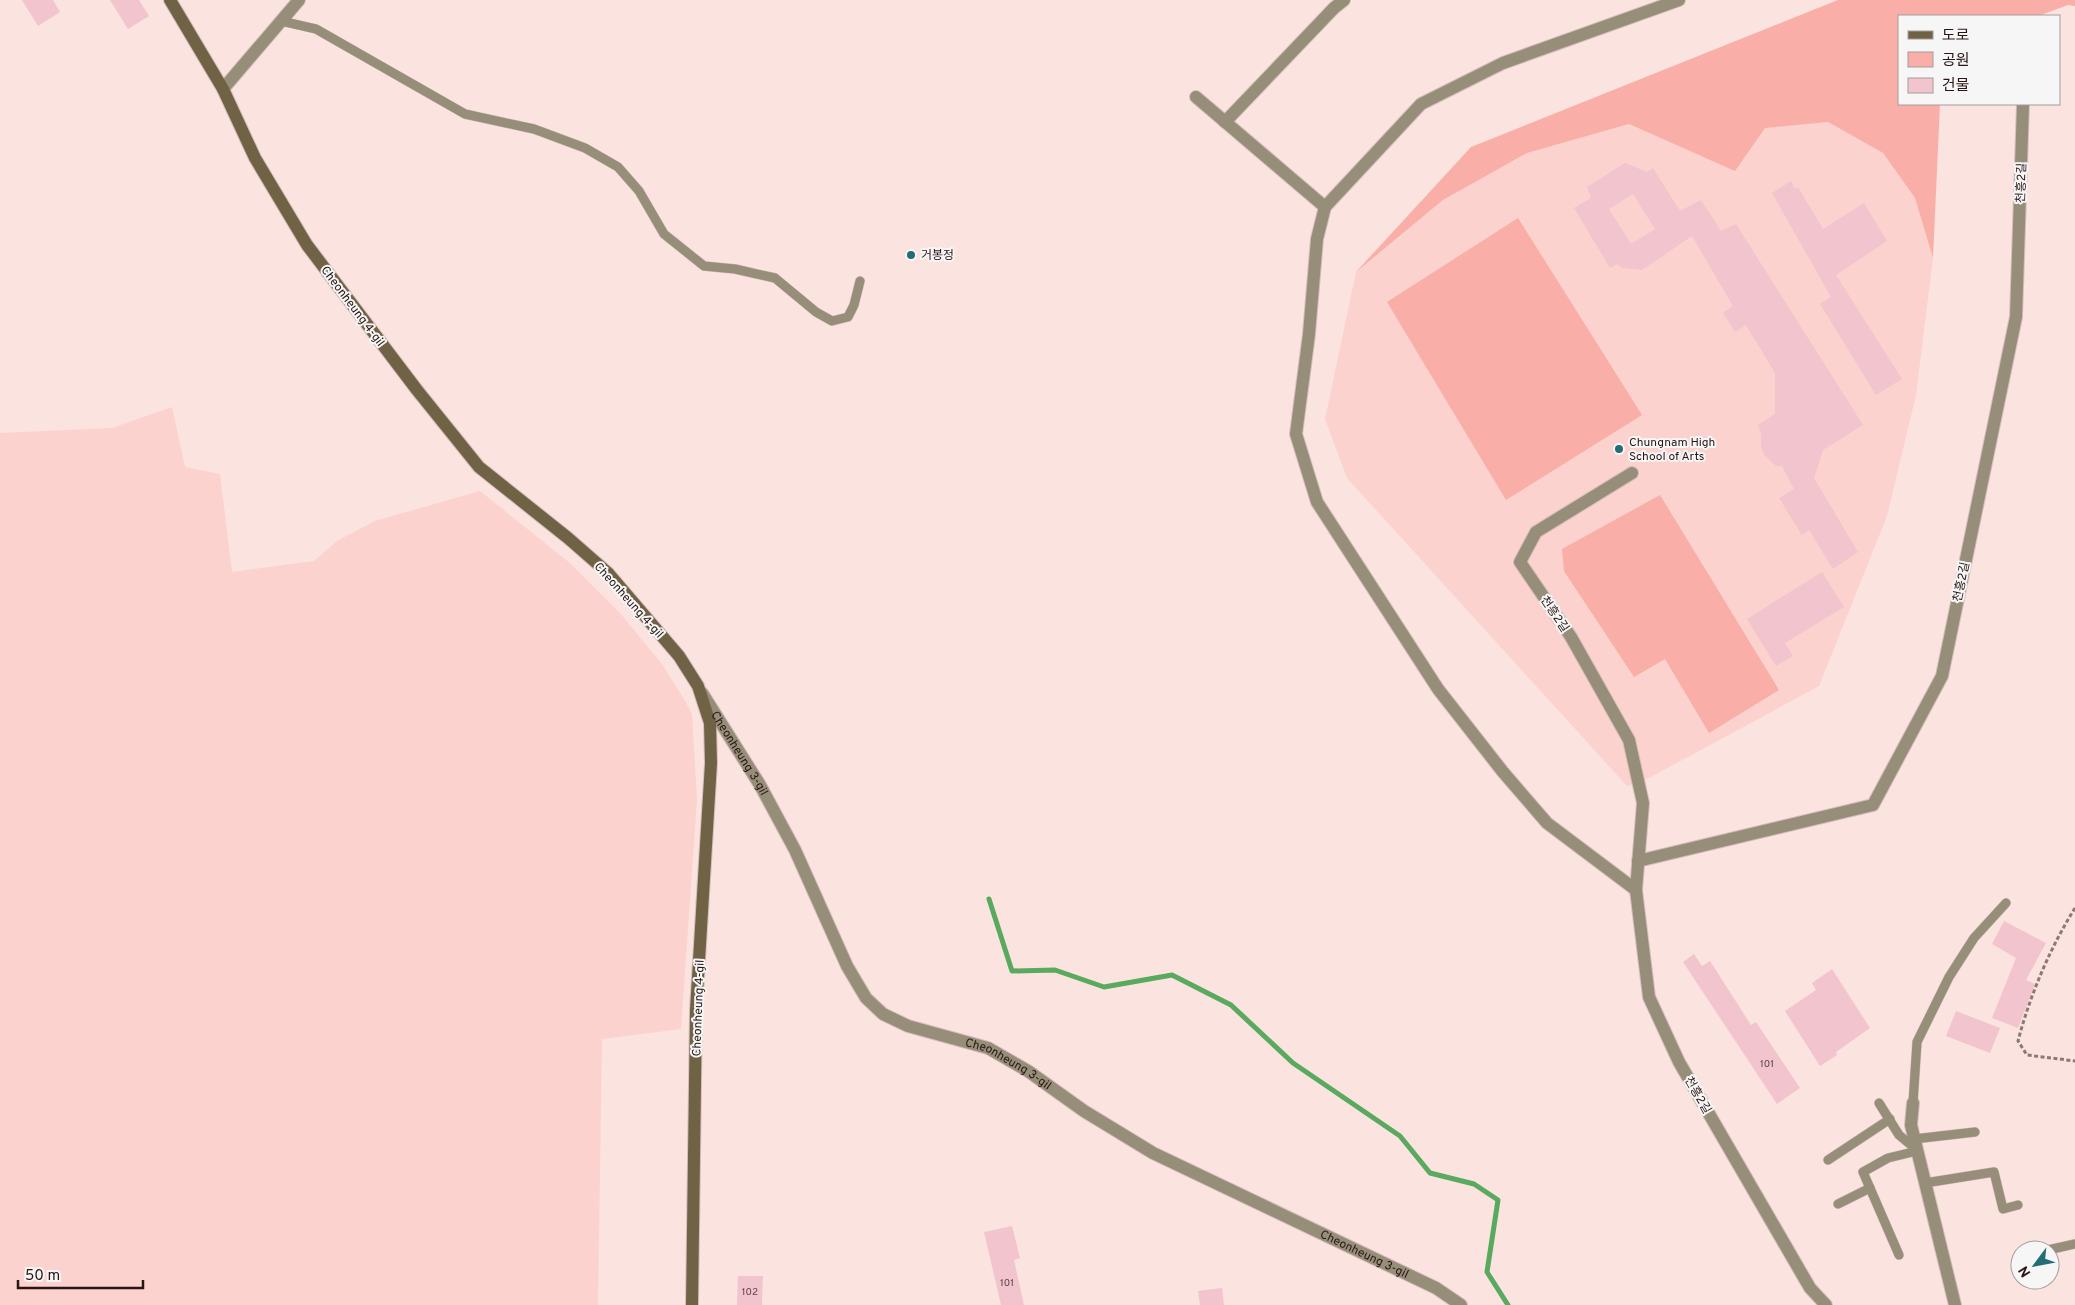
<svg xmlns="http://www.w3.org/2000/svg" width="2075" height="1305" font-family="Overpass,'Noto Sans KR',sans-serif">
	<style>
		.built { fill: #fbd2ce }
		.green { fill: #f9aea7 }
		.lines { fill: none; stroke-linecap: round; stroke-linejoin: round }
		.stream { stroke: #59a95e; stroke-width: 5 }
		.building { fill: #f2c4cd; fill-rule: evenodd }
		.lane-casing { stroke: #d5bebb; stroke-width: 10 }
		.street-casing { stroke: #d5bebb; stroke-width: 14 }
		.secondary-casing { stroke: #d5bebb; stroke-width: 14 }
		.path { stroke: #8e7876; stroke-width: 3; stroke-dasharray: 4 2.5; stroke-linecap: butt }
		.lane { stroke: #978e7a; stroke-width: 9 }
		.street { stroke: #978e7a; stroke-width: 12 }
		.secondary { stroke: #706245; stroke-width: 12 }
		.poi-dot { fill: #236d75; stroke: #f6f6f6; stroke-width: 2 }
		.labels { text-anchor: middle; stroke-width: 4; stroke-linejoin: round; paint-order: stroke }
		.number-label { font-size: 10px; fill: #5b4142 }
		.street-label { font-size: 12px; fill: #291513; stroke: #f6f6f6 }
		.poi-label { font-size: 12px; fill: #291513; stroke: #f6f6f6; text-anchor: start }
	</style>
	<rect width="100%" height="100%" fill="#fbe3e0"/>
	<g class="built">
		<path d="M 1828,122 L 1883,153 L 1915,198 L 1933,258 L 1916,395 L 1887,516 L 1819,686 L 1651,777 L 1627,786 L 1347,478 L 1325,419 L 1356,272 L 1443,200 L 1527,153 L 1629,124 L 1735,170 L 1765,127 Z"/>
		<path d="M 172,407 L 185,467 L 220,474 L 232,572 L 314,561 L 337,541 L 375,521 L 480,491 L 570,563 L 620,613 L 662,664 L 684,699 L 692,714 L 697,799 L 681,1029 L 602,1039 L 598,1305 L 0,1305 L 0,433 L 112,428 Z"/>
	</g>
	<g class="green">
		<path d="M 1838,0 L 2075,0 L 2075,6 L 2068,5 L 2038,16 L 1899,16 L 1899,104 L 1940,104 L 1933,258 L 1915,198 L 1883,153 L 1828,122 L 1765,128 L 1735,171 L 1629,124 L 1527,153 L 1443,200 L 1356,272 L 1471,147 Z"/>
		<path d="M 1518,218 L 1642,415 L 1506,500 L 1387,302 Z"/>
		<path d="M 1660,495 L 1779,690 L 1709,733 L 1665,659 L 1634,677 L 1564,571 L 1562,549 Z"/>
	</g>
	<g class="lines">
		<path class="stream" d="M 989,899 L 1012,971 L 1055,970 L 1104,987 L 1172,975 L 1231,1005 L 1293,1063 L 1400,1136 L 1430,1173 L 1474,1184 L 1498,1200 L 1487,1272 L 1508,1305"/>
	</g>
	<g class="building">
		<path d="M 22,0 L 53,0 L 60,12 L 38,26 Z"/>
		<path d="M 110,0 L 139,0 L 149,16 L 128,29 Z"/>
		<path d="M 1625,163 L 1647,172 L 1653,168 L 1680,211 L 1701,200 L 1721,231 L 1736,224 L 1863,425 L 1823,450 L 1814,478 L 1858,552 L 1833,569 L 1809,530 L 1802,535 L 1779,498 L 1794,489 L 1782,466 L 1776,466 L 1764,455 L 1761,447 L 1761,434 L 1758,425 L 1775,414 L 1775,373 L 1746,325 L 1735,332 L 1723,313 L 1733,306 L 1692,236 L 1642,270 L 1622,268 L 1618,264 L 1610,268 L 1574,208 L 1591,198 L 1587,187 ZM 1633,194 L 1655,229 L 1631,244 L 1609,209 Z"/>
		<path d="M 1791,181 L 1795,189 L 1798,187 L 1823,229 L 1864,203 L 1887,241 L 1836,275 L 1902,379 L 1876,395 L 1820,304 L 1831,297 L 1772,193 Z"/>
		<path d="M 1822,572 L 1844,607 L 1785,643 L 1793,656 L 1776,666 L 1747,619 Z"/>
		<path d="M 2004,921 L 2046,943 L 2026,980 L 2035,984 L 2018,1028 L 1992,1018 L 2016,958 L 1992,944 Z"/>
		<path d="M 1694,954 L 1702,966 L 1710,961 L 1751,1025 L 1756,1022 L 1800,1088 L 1777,1104 L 1683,962 Z"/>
		<path d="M 1832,969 L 1870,1028 L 1836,1052 L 1837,1055 L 1820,1066 L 1785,1011 L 1816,990 L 1812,983 Z"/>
		<path d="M 1956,1011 L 2000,1028 L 1990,1053 L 1946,1036 Z"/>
		<path d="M 1012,1226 L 1020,1258 L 1014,1260 L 1024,1305 L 1001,1305 L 984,1232 Z"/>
		<path d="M 738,1276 L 763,1276 L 762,1305 L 737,1305 Z"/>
		<path d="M 1222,1288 L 1224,1305 L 1200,1305 L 1198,1291 Z"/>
	</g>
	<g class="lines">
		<defs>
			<g id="lane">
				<path d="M 281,21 L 316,29 L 465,114 L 534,129 L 585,148 L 618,167 L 639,191 L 664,234 L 704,266 L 735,269 L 775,278 L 816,312 L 832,321 L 848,317 L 854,305 L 860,281"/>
				<path d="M 1879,1103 L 1899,1135 L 1917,1150"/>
				<path d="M 1913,1103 L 1917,1042 L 1949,977 L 1974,938 L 2006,903"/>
				<path d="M 1914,1139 L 1975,1132"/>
				<path d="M 1828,1160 L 1890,1119"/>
				<path d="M 1925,1183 L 1994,1172 L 2003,1209 L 2018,1205"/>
				<path d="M 1838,1204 L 1870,1188"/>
				<path d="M 2048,1250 L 2075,1244"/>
				<path d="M 1899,1255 L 1863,1172 L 1888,1158 L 1917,1151"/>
			</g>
			<g id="street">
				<path d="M 223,89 L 299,0"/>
				<path d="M 1196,97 L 1325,207"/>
				<path d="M 1225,122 L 1334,8 L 1344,0"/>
				<path d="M 1632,473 L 1536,532 L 1520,562 L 1571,637 L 1629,740 L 1643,803 L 1636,890 L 1649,997 L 1679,1062 L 1810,1288 L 1826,1305"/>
				<path id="s1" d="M 702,693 L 760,785 L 795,850 L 847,966 L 866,998 L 883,1014 L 908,1026 L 988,1048 L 1028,1071 L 1084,1111 L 1153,1153 L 1436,1288 L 1461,1305"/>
				<path d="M 1638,861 L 1873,805 L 1942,676 L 2016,317 L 2023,104"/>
				<path d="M 1636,890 L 1547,823 L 1503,772 L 1438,689 L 1317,502 L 1296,434 L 1309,334 L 1317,239 L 1325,207 L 1421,104 L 1503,63 L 1679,0"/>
				<path d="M 1913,1103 L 1911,1125 L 1955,1305"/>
			</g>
			<path id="secondary" d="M 170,0 L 223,89 L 255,158 L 307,245 L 417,390 L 479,467 L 568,538 L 608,573 L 679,656 L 698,686 L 710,723 L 711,763 L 696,1010 L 692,1305"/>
		</defs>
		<use href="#lane" class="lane-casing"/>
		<use href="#street" class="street-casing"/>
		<use href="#secondary" class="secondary-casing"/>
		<path class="path" d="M 2075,908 C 2050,948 2030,995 2018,1041 L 2027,1055 L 2075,1061"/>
		<use href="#lane" class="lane"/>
		<use href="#street" class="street"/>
		<use href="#secondary" class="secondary"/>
	</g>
	<g class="poi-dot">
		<circle cx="911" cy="255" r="5"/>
		<circle cx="1619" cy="449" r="5"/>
	</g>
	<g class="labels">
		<g class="number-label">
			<text x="1767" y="1067">101</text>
			<text x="1007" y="1286">101</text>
			<text x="750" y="1295">102</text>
		</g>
		<g class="street-label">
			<text transform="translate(2021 183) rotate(-88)" y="4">천흥2길</text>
			<text transform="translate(353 306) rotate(53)" y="4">Cheonheung 4-gil</text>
			<text transform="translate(1961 582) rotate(-78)" y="4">천흥2길</text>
			<text transform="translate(629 600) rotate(48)" y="4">Cheonheung 4-gil</text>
			<text transform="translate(1555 614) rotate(56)" y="4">천흥2길</text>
			<text dy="4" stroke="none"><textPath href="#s1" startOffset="71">Cheonheung 3-gil</textPath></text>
			<text transform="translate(698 1008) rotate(-88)" y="4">Cheonheung 4-gil</text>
			<text dy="4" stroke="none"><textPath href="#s1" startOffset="506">Cheonheung 3-gil</textPath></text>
			<text transform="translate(1698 1095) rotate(60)" y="4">천흥2길</text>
			<text dy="4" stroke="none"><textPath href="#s1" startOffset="911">Cheonheung 3-gil</textPath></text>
		</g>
		<g class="poi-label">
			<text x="921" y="259">거봉정</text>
			<text x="1629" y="446">Chungnam High<tspan x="1629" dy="14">School of Arts</tspan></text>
		</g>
	</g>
	<rect x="1898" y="15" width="162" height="90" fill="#f6f6f6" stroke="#a49c9b"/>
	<rect x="1908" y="31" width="25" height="8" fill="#706245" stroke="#a49c9b"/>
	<text x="1942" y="40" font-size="15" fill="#291513">도로</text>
	<rect x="1908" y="52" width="25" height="15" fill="#f9aea7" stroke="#a49c9b"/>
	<text x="1942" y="65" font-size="15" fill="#291513">공원</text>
	<rect x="1908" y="78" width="25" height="15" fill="#f2c4cd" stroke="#a49c9b"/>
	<text x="1942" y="90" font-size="15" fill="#291513">건물</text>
	<g transform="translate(2035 1265) rotate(238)"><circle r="24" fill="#f6f6f6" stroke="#a49c9b"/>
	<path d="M0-4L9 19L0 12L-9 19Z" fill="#236d75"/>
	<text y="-8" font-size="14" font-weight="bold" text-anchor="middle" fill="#291513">N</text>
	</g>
	<path d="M18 1280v8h125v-8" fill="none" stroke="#291513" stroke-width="2.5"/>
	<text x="25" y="1280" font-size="15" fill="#291513" stroke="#f6f6f6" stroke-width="4" paint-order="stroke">50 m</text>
</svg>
